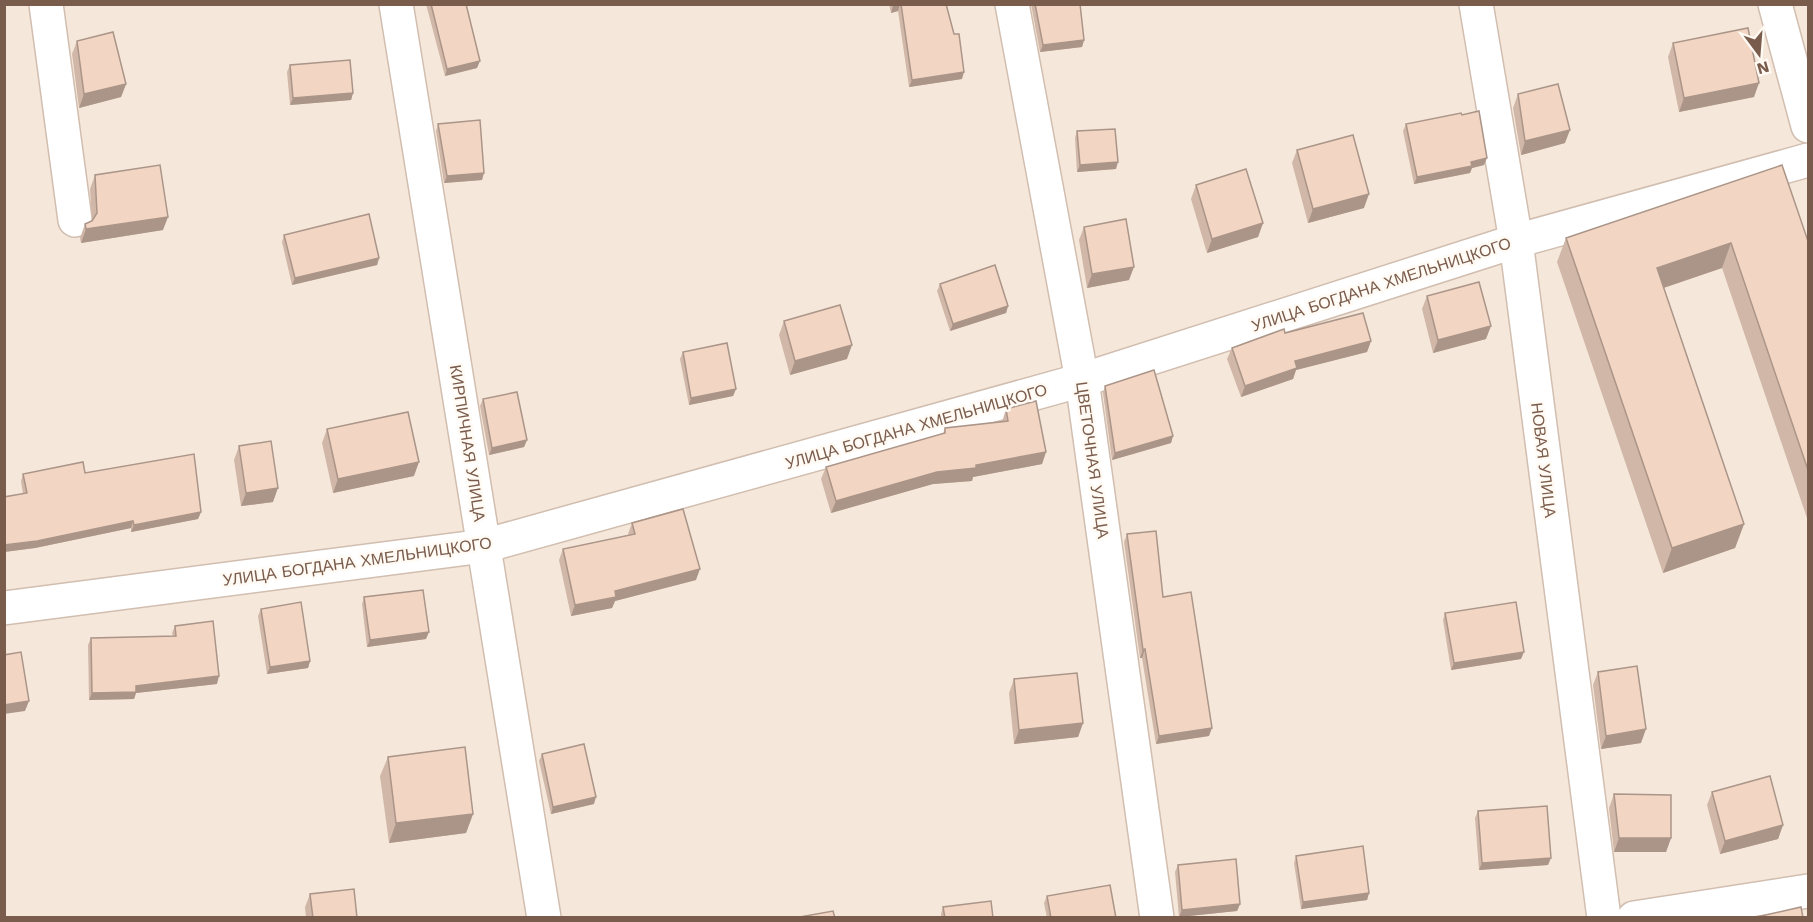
<svg xmlns="http://www.w3.org/2000/svg" width="1813" height="922" font-family="'Work Sans',sans-serif">
	<style>
		.residential { fill: #f5e8da }
		.lines { fill: none; stroke-linecap: round; stroke-linejoin: round }
		.minor-casing { stroke: #d1beb0; stroke-width: 36 }
		.minor { stroke: #fff; stroke-width: 33 }
		.wall { fill: #d1b7a8 }
		.shaded-wall { fill: #aa9588 }
		.building { fill: #f3d5c3; stroke: #aa9588; stroke-width: 1.5 }
		.labels { text-anchor: middle; stroke-width: 5; stroke-linejoin: round; paint-order: stroke }
		.street-label { font-size: 16px; fill: #7a5c4d; stroke: #fffaf3 }
	</style>
	<rect width="100%" height="100%" fill="#fdf6ec"/>
	<rect class="residential" x="5" y="5" width="1803" height="912"/>
	<g class="lines">
		<defs>
			<g id="minor">
				<path d="M 46,4 L 75,220"/>
				<path d="M 396,4 L 544,918"/>
				<path d="M 1012,4 L 1082,380 L 1157,918"/>
				<path d="M 1476,4 L 1516,241 L 1604,918"/>
				<path d="M 1775,4 L 1808,126"/>
				<path d="M 4,608 L 484,546 L 1082,380 L 1516,241 L 1808,160"/>
				<path d="M 1634,918 L 1808,891"/>
			</g>
		</defs>
		<use href="#minor" class="minor-casing"/>
		<use href="#minor" class="minor"/>
	</g>
	<g class="wall">
		<path d="M 426,4 L 466,4 L 477,68 L 445,76 Z"/>
		<path d="M 889,4 L 946,4 L 962,79 L 909,87 L 898,11 L 891,13 Z"/>
		<path d="M 1031,4 L 1080,4 L 1084,40 L 1082,47 L 1040,52 Z"/>
		<path d="M 77,41 L 126,84 L 121,97 L 79,108 L 72,54 Z"/>
		<path d="M 1673,43 L 1754,97 L 1679,112 L 1668,57 Z"/>
		<path d="M 290,65 L 353,93 L 351,100 L 290,105 L 287,72 Z"/>
		<path d="M 1518,94 L 1565,143 L 1521,155 L 1513,108 Z"/>
		<path d="M 1462,115 L 1484,165 L 1472,168 L 1470,173 L 1414,184 L 1403,131 L 1406,124 Z"/>
		<path d="M 438,124 L 482,180 L 444,183 L 436,131 Z"/>
		<path d="M 1077,131 L 1116,169 L 1077,172 L 1075,138 Z"/>
		<path d="M 1297,150 L 1364,208 L 1308,223 L 1292,163 Z"/>
		<path d="M 95,175 L 163,230 L 81,243 L 80,238 L 85,224 L 92,220 L 90,189 Z"/>
		<path d="M 1196,185 L 1263,223 L 1258,237 L 1207,253 L 1191,199 Z"/>
		<path d="M 1084,227 L 1129,280 L 1087,288 L 1079,240 Z"/>
		<path d="M 284,235 L 379,258 L 377,265 L 292,285 L 282,242 Z"/>
		<path d="M 1566,238 L 1809,244 L 1809,524 L 1722,268 L 1664,288 L 1744,524 L 1735,548 L 1663,573 L 1557,262 Z"/>
		<path d="M 940,284 L 1008,306 L 1006,313 L 950,331 L 937,291 Z"/>
		<path d="M 1427,296 L 1486,339 L 1433,353 L 1422,309 Z"/>
		<path d="M 784,321 L 847,359 L 790,375 L 779,335 Z"/>
		<path d="M 1285,333 L 1371,341 L 1367,352 L 1296,370 L 1293,379 L 1241,397 L 1227,359 L 1232,348 Z"/>
		<path d="M 683,352 L 736,389 L 733,396 L 689,405 L 680,359 Z"/>
		<path d="M 1105,386 L 1173,436 L 1171,443 L 1112,460 L 1103,393 Z"/>
		<path d="M 483,399 L 527,440 L 524,447 L 489,455 L 480,406 Z"/>
		<path d="M 1006,409 L 1046,452 L 1042,464 L 973,477 L 972,481 L 933,484 L 831,513 L 821,479 L 826,467 L 943,434 L 945,428 L 1002,422 Z"/>
		<path d="M 327,429 L 414,476 L 333,493 L 322,443 Z"/>
		<path d="M 239,446 L 273,502 L 241,506 L 234,460 Z"/>
		<path d="M 85,473 L 201,512 L 198,519 L 131,532 L 131,528 L 35,548 L 4,552 L 4,497 L 23,494 L 21,481 L 23,474 Z"/>
		<path d="M 632,523 L 696,580 L 615,601 L 612,608 L 571,616 L 559,560 L 563,549 L 629,535 L 628,534 Z"/>
		<path d="M 1127,534 L 1163,597 L 1209,736 L 1156,744 L 1142,658 L 1140,658 L 1124,542 Z"/>
		<path d="M 364,597 L 426,639 L 367,647 L 362,604 Z"/>
		<path d="M 261,609 L 310,661 L 308,668 L 267,674 L 258,616 Z"/>
		<path d="M 1445,613 L 1521,659 L 1451,670 L 1443,620 Z"/>
		<path d="M 175,626 L 217,684 L 136,693 L 134,699 L 89,700 L 88,645 L 91,638 L 173,636 L 172,633 Z"/>
		<path d="M 1598,672 L 1641,743 L 1601,749 L 1593,685 Z"/>
		<path d="M 1014,679 L 1083,723 L 1078,737 L 1014,744 L 1009,693 Z"/>
		<path d="M 542,754 L 594,804 L 551,814 L 539,761 Z"/>
		<path d="M 388,757 L 473,814 L 466,833 L 389,843 L 380,776 Z"/>
		<path d="M 1712,792 L 1783,825 L 1778,839 L 1720,854 L 1707,805 Z"/>
		<path d="M 1614,794 L 1671,838 L 1666,852 L 1614,852 L 1609,808 Z"/>
		<path d="M 1478,811 L 1548,865 L 1479,870 L 1475,818 Z"/>
		<path d="M 1296,856 L 1369,893 L 1367,900 L 1301,909 L 1294,863 Z"/>
		<path d="M 1178,865 L 1240,904 L 1237,911 L 1179,917 L 1175,872 Z"/>
		<path d="M 310,894 L 357,918 L 306,918 L 305,907 Z"/>
		<path d="M 1047,896 L 1116,918 L 1047,918 L 1044,903 Z"/>
		<path d="M 943,907 L 993,918 L 941,918 L 941,914 Z"/>
	</g>
	<g class="shaded-wall">
		<path d="M 900,4 L 898,11 L 891,13 L 893,6 Z"/>
		<path d="M 1084,40 L 1082,47 L 1040,52 L 1043,45 Z"/>
		<path d="M 480,61 L 477,68 L 445,76 L 447,69 Z"/>
		<path d="M 964,72 L 962,79 L 909,87 L 912,80 Z"/>
		<path d="M 1759,83 L 1754,97 L 1679,112 L 1684,98 Z"/>
		<path d="M 126,84 L 121,97 L 79,108 L 84,94 Z"/>
		<path d="M 353,93 L 351,100 L 290,105 L 293,98 Z"/>
		<path d="M 1570,130 L 1565,143 L 1521,155 L 1525,141 Z"/>
		<path d="M 1487,158 L 1484,165 L 1472,168 L 1470,173 L 1414,184 L 1417,177 Z"/>
		<path d="M 1118,162 L 1116,169 L 1077,172 L 1080,165 Z"/>
		<path d="M 484,173 L 482,180 L 444,183 L 447,176 Z"/>
		<path d="M 1369,194 L 1364,208 L 1308,223 L 1313,209 Z"/>
		<path d="M 168,217 L 163,230 L 81,243 L 86,229 Z"/>
		<path d="M 1263,223 L 1258,237 L 1207,253 L 1212,239 Z"/>
		<path d="M 1731,243 L 1722,268 L 1648,293 L 1657,268 Z"/>
		<path d="M 379,258 L 377,265 L 292,285 L 295,278 Z"/>
		<path d="M 1134,267 L 1129,280 L 1087,288 L 1092,274 Z"/>
		<path d="M 1008,306 L 1006,313 L 950,331 L 953,324 Z"/>
		<path d="M 1491,326 L 1486,339 L 1433,353 L 1438,340 Z"/>
		<path d="M 1371,341 L 1367,352 L 1296,370 L 1293,379 L 1241,397 L 1245,386 L 1295,361 Z"/>
		<path d="M 852,345 L 847,359 L 790,375 L 795,361 Z"/>
		<path d="M 736,389 L 733,396 L 689,405 L 691,398 Z"/>
		<path d="M 1173,436 L 1171,443 L 1112,460 L 1115,453 Z"/>
		<path d="M 527,440 L 524,447 L 489,455 L 492,448 Z"/>
		<path d="M 1046,452 L 1042,464 L 973,477 L 972,481 L 933,484 L 831,513 L 836,501 L 937,472 Z"/>
		<path d="M 419,462 L 414,476 L 333,493 L 338,479 Z"/>
		<path d="M 278,488 L 273,502 L 241,506 L 246,493 Z"/>
		<path d="M 201,512 L 198,519 L 131,532 L 134,525 Z"/>
		<path d="M 133,521 L 131,528 L 35,548 L 4,552 L 4,545 Z"/>
		<path d="M 1744,524 L 1735,548 L 1663,573 L 1672,548 Z"/>
		<path d="M 700,569 L 696,580 L 615,601 L 612,608 L 571,616 L 575,605 L 615,591 Z"/>
		<path d="M 429,632 L 426,639 L 367,647 L 370,640 Z"/>
		<path d="M 1145,649 L 1142,658 L 1140,658 L 1143,650 Z"/>
		<path d="M 1524,652 L 1521,659 L 1451,670 L 1454,663 Z"/>
		<path d="M 310,661 L 308,668 L 267,674 L 270,667 Z"/>
		<path d="M 219,676 L 217,684 L 136,693 L 134,699 L 89,700 L 92,693 L 136,686 Z"/>
		<path d="M 29,701 L 25,711 L 4,714 L 4,705 Z"/>
		<path d="M 1083,723 L 1078,737 L 1014,744 L 1019,730 Z"/>
		<path d="M 1212,728 L 1209,736 L 1156,744 L 1159,736 Z"/>
		<path d="M 1646,729 L 1641,743 L 1601,749 L 1606,736 Z"/>
		<path d="M 596,797 L 594,804 L 551,814 L 553,807 Z"/>
		<path d="M 473,814 L 466,833 L 389,843 L 396,823 Z"/>
		<path d="M 1783,825 L 1778,839 L 1720,854 L 1725,841 Z"/>
		<path d="M 1619,838 L 1671,838 L 1666,852 L 1614,852 Z"/>
		<path d="M 1551,858 L 1548,865 L 1479,870 L 1482,863 Z"/>
		<path d="M 1369,893 L 1367,900 L 1301,909 L 1303,902 Z"/>
		<path d="M 1240,904 L 1237,911 L 1179,917 L 1182,910 Z"/>
	</g>
	<g class="building">
		<path d="M 431,4 L 466,4 L 480,61 L 447,69 Z"/>
		<path d="M 901,4 L 946,4 L 954,34 L 959,34 L 964,72 L 912,80 Z"/>
		<path d="M 1035,4 L 1080,4 L 1084,40 L 1043,45 Z"/>
		<path d="M 1748,28 L 1759,83 L 1684,98 L 1673,43 Z"/>
		<path d="M 113,32 L 126,84 L 84,94 L 77,41 Z"/>
		<path d="M 350,60 L 353,93 L 293,98 L 290,65 Z"/>
		<path d="M 1558,84 L 1570,130 L 1525,141 L 1518,94 Z"/>
		<path d="M 1479,111 L 1487,158 L 1471,162 L 1472,166 L 1417,177 L 1406,124 L 1461,113 L 1462,115 Z"/>
		<path d="M 480,120 L 484,173 L 447,176 L 438,124 Z"/>
		<path d="M 1115,129 L 1118,162 L 1080,165 L 1077,131 Z"/>
		<path d="M 1353,135 L 1369,194 L 1313,209 L 1297,150 Z"/>
		<path d="M 160,165 L 168,217 L 86,229 L 85,224 L 92,221 L 97,213 L 95,175 Z"/>
		<path d="M 1782,165 L 1809,244 L 1809,473 L 1731,243 L 1657,268 L 1744,524 L 1672,548 L 1566,238 Z"/>
		<path d="M 1246,169 L 1263,223 L 1212,239 L 1196,185 Z"/>
		<path d="M 369,214 L 379,258 L 295,278 L 284,235 Z"/>
		<path d="M 1126,219 L 1134,267 L 1092,274 L 1084,227 Z"/>
		<path d="M 995,265 L 1008,306 L 953,324 L 940,284 Z"/>
		<path d="M 1479,282 L 1491,326 L 1438,340 L 1427,296 Z"/>
		<path d="M 840,305 L 852,345 L 795,361 L 784,321 Z"/>
		<path d="M 1363,313 L 1371,341 L 1295,361 L 1297,368 L 1245,386 L 1232,348 L 1284,329 L 1285,333 Z"/>
		<path d="M 727,343 L 736,389 L 691,398 L 683,352 Z"/>
		<path d="M 1154,370 L 1173,436 L 1115,453 L 1105,386 Z"/>
		<path d="M 517,392 L 527,440 L 492,448 L 483,399 Z"/>
		<path d="M 1036,401 L 1046,452 L 976,465 L 976,468 L 937,472 L 836,501 L 826,467 L 945,433 L 945,428 L 1008,421 L 1006,409 Z"/>
		<path d="M 408,412 L 419,462 L 338,479 L 327,429 Z"/>
		<path d="M 271,441 L 278,488 L 246,493 L 239,446 Z"/>
		<path d="M 194,454 L 201,512 L 134,525 L 133,521 L 37,541 L 4,545 L 4,497 L 27,493 L 23,474 L 83,462 L 85,473 Z"/>
		<path d="M 683,509 L 700,569 L 615,591 L 616,597 L 575,605 L 563,549 L 635,534 L 632,523 Z"/>
		<path d="M 1156,531 L 1163,597 L 1191,592 L 1212,728 L 1159,736 L 1145,649 L 1143,650 L 1127,534 Z"/>
		<path d="M 423,590 L 429,632 L 370,640 L 364,597 Z"/>
		<path d="M 301,602 L 310,661 L 270,667 L 261,609 Z"/>
		<path d="M 1516,602 L 1524,652 L 1454,663 L 1445,613 Z"/>
		<path d="M 213,621 L 219,676 L 136,686 L 136,692 L 92,693 L 91,638 L 176,636 L 175,626 Z"/>
		<path d="M 21,652 L 29,701 L 4,705 L 4,655 Z"/>
		<path d="M 1637,666 L 1646,729 L 1606,736 L 1598,672 Z"/>
		<path d="M 1077,673 L 1083,723 L 1019,730 L 1014,679 Z"/>
		<path d="M 584,744 L 596,797 L 553,807 L 542,754 Z"/>
		<path d="M 465,747 L 473,814 L 396,823 L 388,757 Z"/>
		<path d="M 1770,776 L 1783,825 L 1725,841 L 1712,792 Z"/>
		<path d="M 1614,794 L 1671,795 L 1671,838 L 1619,838 Z"/>
		<path d="M 1547,806 L 1551,858 L 1482,863 L 1478,811 Z"/>
		<path d="M 1363,846 L 1369,893 L 1303,902 L 1296,856 Z"/>
		<path d="M 1236,859 L 1240,904 L 1182,910 L 1178,865 Z"/>
		<path d="M 1110,885 L 1116,918 L 1051,918 L 1047,896 Z"/>
		<path d="M 354,889 L 357,918 L 313,918 L 310,894 Z"/>
		<path d="M 991,901 L 993,918 L 945,918 L 943,907 Z"/>
		<path d="M 1801,907 L 1803,918 L 1752,918 Z"/>
		<path d="M 833,911 L 835,918 L 794,918 Z"/>
	</g>
	<g class="labels">
		<g class="street-label">
			<text transform="translate(1381 284) rotate(-18)" y="6">УЛИЦА БОГДАНА ХМЕЛЬНИЦКОГО</text>
			<text transform="translate(916 426) rotate(-16)" y="6">УЛИЦА БОГДАНА ХМЕЛЬНИЦКОГО</text>
			<text transform="translate(468 443) rotate(81)" y="6">КИРПИЧНАЯ УЛИЦА</text>
			<text transform="translate(1093 460) rotate(82)" y="6">ЦВЕТОЧНАЯ УЛИЦА</text>
			<text transform="translate(1544 460) rotate(83)" y="6">НОВАЯ УЛИЦА</text>
			<text transform="translate(357 561) rotate(-8)" y="6">УЛИЦА БОГДАНА ХМЕЛЬНИЦКОГО</text>
		</g>
	</g>
	<rect width="1813" height="922" fill="none" stroke="#7a5c4d" stroke-width="12"/>
	<g transform="translate(1759 54) rotate(164)" stroke="#fffaf3" stroke-width="4.5" paint-order="stroke">
	<path d="M0-4.5L10 22L0 15L-10 22Z" fill="#7a5c4d"/>
	<text y="-9" font-size="16" font-weight="bold" text-anchor="middle" fill="#7a5c4d">N</text>
	</g>
</svg>
